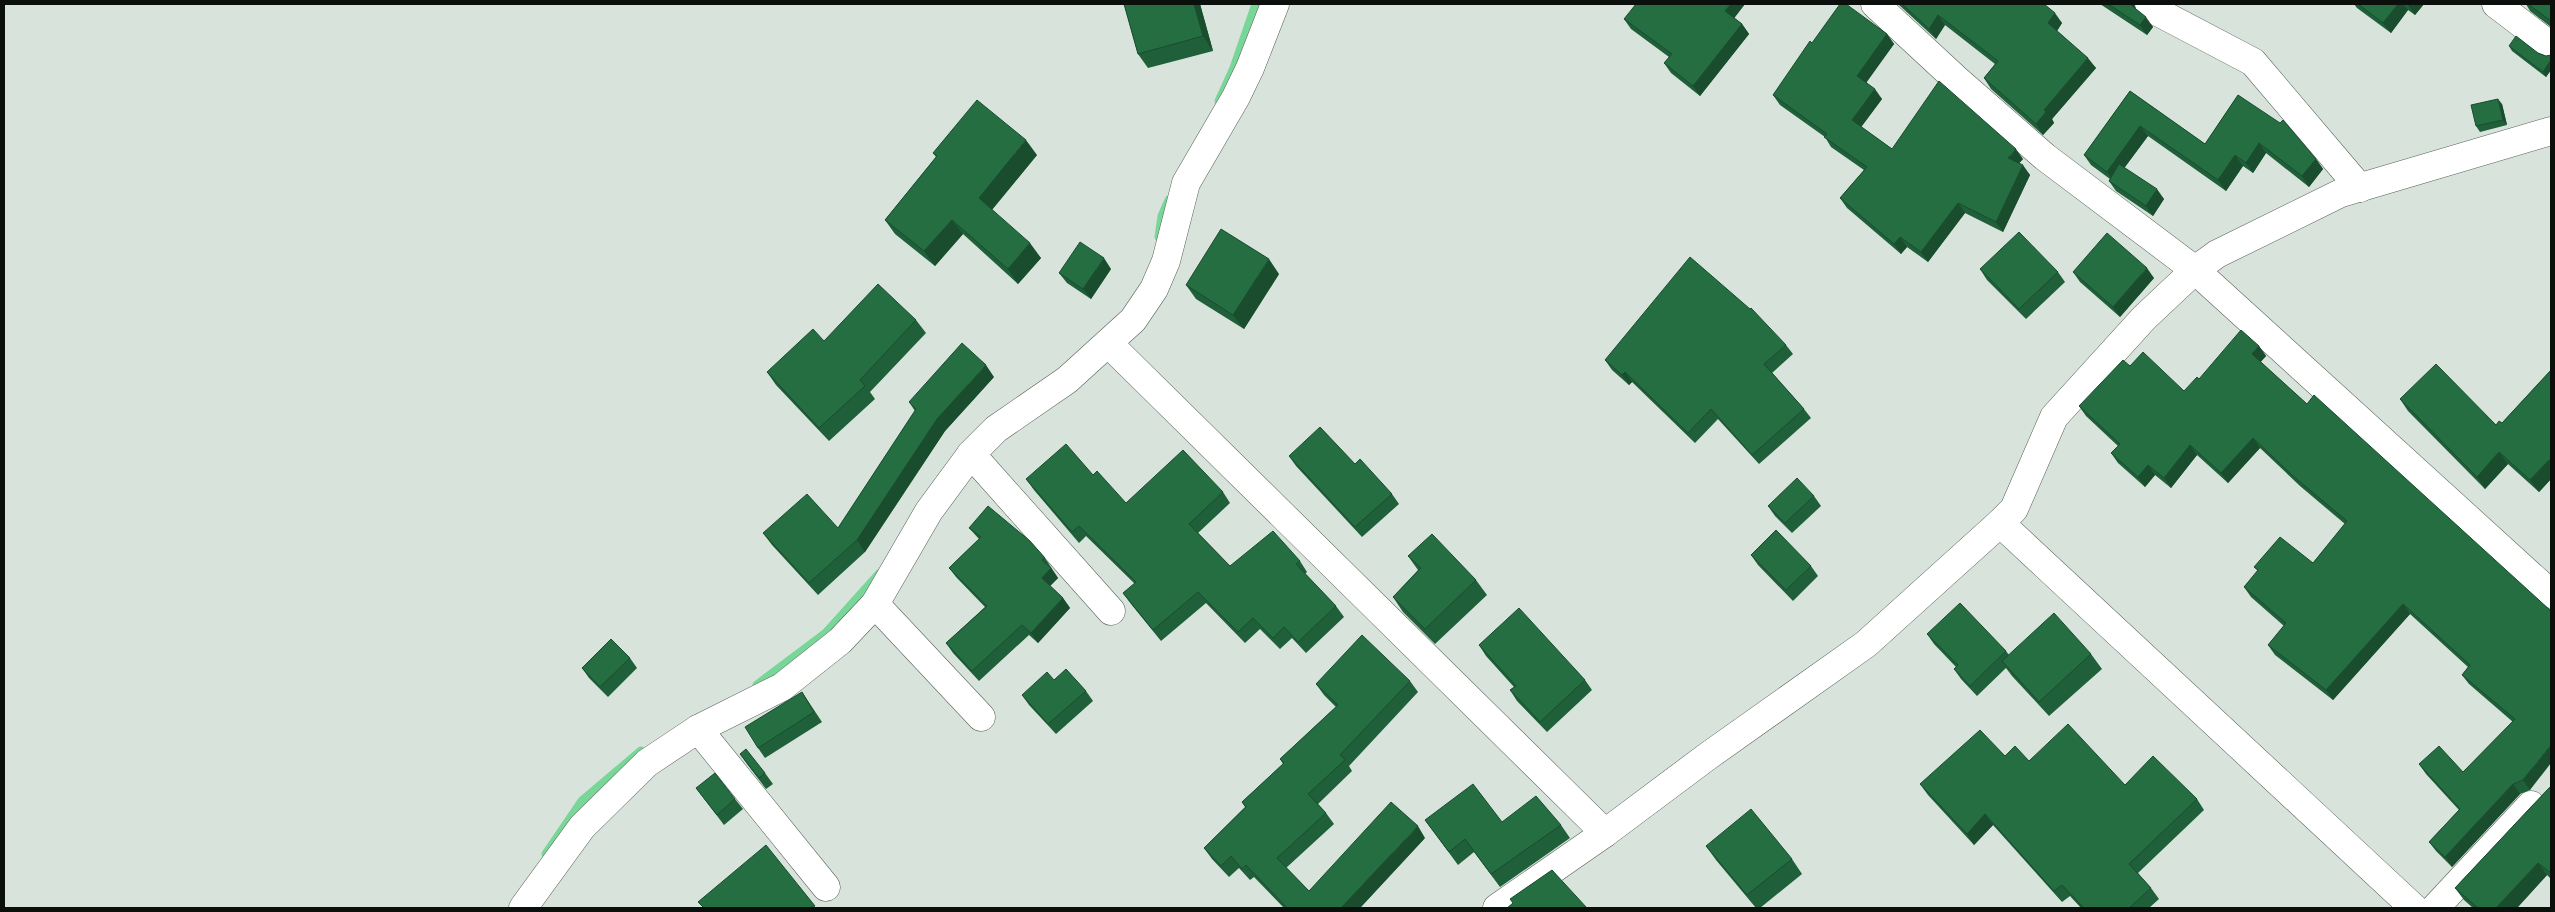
<svg xmlns="http://www.w3.org/2000/svg" width="2555" height="912" font-family="'Source Serif 4',serif">
	<style>
		.lines { fill: none; stroke-linecap: round; stroke-linejoin: round }
		.stream { stroke: #77d698; stroke-width: 9 }
		.minor-casing { stroke: #555f57; stroke-width: 29 }
		.minor { stroke: #fff; stroke-width: 28 }
		.wall { fill: #1f5f39 }
		.shaded-wall { fill: #194d2e }
		.building { fill: #246e42; stroke: #194d2e }
	</style>
	<rect width="100%" height="100%" fill="#d8e4db"/>
	<g class="lines">
		<g class="stream">
			<path d="M 1219,101 L 1234,68 L 1256,4"/>
			<path d="M 1159,237 L 1162,216 L 1169,200"/>
			<path d="M 757,685 L 826,633 L 880,573"/>
			<path d="M 546,854 L 582,801 L 641,751"/>
		</g>
		<defs>
			<g id="minor">
				<path d="M 1875,4 L 1957,80 L 2045,157 L 2195,270 L 2551,594"/>
				<path d="M 2149,4 L 2158,12 L 2253,62 L 2360,188"/>
				<path d="M 2496,4 L 2551,46"/>
				<path d="M 1109,344 L 1605,833"/>
				<path d="M 971,454 L 1111,611"/>
				<path d="M 2000,523 L 2414,908"/>
				<path d="M 875,604 L 981,717"/>
				<path d="M 698,729 L 826,887"/>
				<path d="M 523,908 L 582,827 L 647,763 L 698,729 L 782,687 L 840,641 L 875,604 L 929,511 L 971,454 L 996,429 L 1067,380 L 1133,320 L 1154,289 L 1166,261 L 1186,183 L 1236,97 L 1250,68 L 1275,4"/>
				<path d="M 1497,908 L 1605,833 L 1708,756 L 1866,644 L 2000,523 L 2014,509 L 2054,417 L 2144,318 L 2195,270 L 2217,254 L 2341,193 L 2551,131"/>
				<path d="M 2435,908 L 2531,805"/>
			</g>
		</defs>
		<use href="#minor" class="minor-casing"/>
		<use href="#minor" class="minor"/>
	</g>
	<g class="wall">
		<path d="M 1124,4 L 1200,4 L 1213,51 L 1148,68 L 1138,54 Z"/>
		<path d="M 1745,4 L 1734,18 L 1742,24 L 1749,34 L 1700,96 L 1671,73 L 1664,63 L 1669,57 L 1631,29 L 1624,19 Z"/>
		<path d="M 1898,4 L 2044,4 L 2062,23 L 2057,31 L 2096,68 L 2052,119 L 2054,123 L 2043,135 L 1991,89 L 1984,78 L 1995,64 L 1945,25 L 1936,39 Z"/>
		<path d="M 2100,4 L 2134,4 L 2136,9 L 2153,27 L 2147,35 Z"/>
		<path d="M 2354,4 L 2424,4 L 2415,15 L 2408,10 L 2391,33 L 2357,8 Z"/>
		<path d="M 2526,4 L 2551,4 L 2551,27 L 2530,11 Z"/>
		<path d="M 1887,34 L 1894,44 L 1866,82 L 1882,99 L 1861,127 L 1892,149 L 2023,159 L 2019,163 L 2030,175 L 2003,232 L 1965,213 L 1928,262 L 1907,247 L 1901,254 L 1847,208 L 1840,198 L 1864,170 L 1831,147 L 1825,137 L 1780,105 L 1773,95 L 1812,43 Z"/>
		<path d="M 2509,46 L 2538,53 L 2546,56 L 2551,55 L 2551,70 L 2546,77 L 2512,51 Z"/>
		<path d="M 2130,91 L 2205,144 L 2238,95 L 2316,159 L 2323,169 L 2309,187 L 2266,153 L 2253,173 L 2243,166 L 2226,191 L 2148,136 L 2124,168 L 2164,199 L 2153,216 L 2116,191 L 2109,181 L 2110,179 L 2091,165 L 2084,155 Z"/>
		<path d="M 2502,104 L 2507,125 L 2480,132 L 2476,126 Z"/>
		<path d="M 933,153 L 1037,155 L 992,210 L 1041,258 L 1018,284 L 963,234 L 935,266 L 895,234 L 885,220 L 936,157 Z"/>
		<path d="M 1111,269 L 1091,299 L 1067,283 L 1059,273 Z"/>
		<path d="M 1980,269 L 2058,272 L 2065,282 L 2026,319 L 1987,280 Z"/>
		<path d="M 2073,272 L 2154,278 L 2120,317 L 2080,282 Z"/>
		<path d="M 1279,274 L 1244,329 L 1196,299 L 1186,285 Z"/>
		<path d="M 916,320 L 926,333 L 870,392 L 875,399 L 829,441 L 776,385 L 767,372 L 824,341 Z"/>
		<path d="M 1786,345 L 1793,354 L 1772,373 L 1804,409 L 1811,418 L 1759,464 L 1718,419 L 1695,443 L 1632,382 L 1629,385 L 1612,370 L 1605,360 Z"/>
		<path d="M 2259,346 L 2266,356 L 2260,362 L 2307,404 L 2551,611 L 2530,790 L 2520,794 L 2452,867 L 2436,851 L 2429,842 L 2459,810 L 2426,774 L 2419,764 L 2463,772 L 2513,722 L 2469,684 L 2462,675 L 2468,667 L 2410,614 L 2333,700 L 2275,655 L 2268,645 L 2284,626 L 2251,597 L 2244,587 L 2258,571 L 2254,567 L 2313,563 L 2345,524 L 2300,486 L 2260,448 L 2228,483 L 2197,455 L 2171,488 L 2155,475 L 2145,487 L 2118,463 L 2111,453 L 2118,446 L 2086,416 L 2079,406 L 2130,366 L 2184,391 L 2199,379 Z"/>
		<path d="M 2551,370 L 2551,479 L 2539,492 L 2508,464 L 2485,489 L 2408,411 L 2400,399 L 2496,425 L 2502,423 Z"/>
		<path d="M 994,377 L 945,431 L 865,552 L 818,595 L 772,545 L 763,533 L 838,528 L 915,411 L 909,402 Z"/>
		<path d="M 1289,456 L 1355,464 L 1392,494 L 1399,504 L 1362,537 L 1296,466 Z"/>
		<path d="M 1093,475 L 1126,503 L 1223,492 L 1230,503 L 1198,533 L 1230,566 L 1300,561 L 1307,572 L 1305,574 L 1336,606 L 1344,617 L 1306,653 L 1292,638 L 1280,649 L 1260,629 L 1245,643 L 1206,603 L 1161,641 L 1131,604 L 1123,593 L 1135,584 L 1086,536 L 1079,543 L 1034,490 L 1026,479 Z"/>
		<path d="M 1814,496 L 1821,506 L 1792,533 L 1775,516 L 1768,506 Z"/>
		<path d="M 969,528 L 1045,558 L 1058,578 L 1050,586 L 1063,598 L 1070,608 L 1038,643 L 1029,635 L 979,681 L 953,653 L 946,643 L 985,607 L 956,577 L 949,568 L 979,539 Z"/>
		<path d="M 1751,555 L 1811,566 L 1818,576 L 1793,601 L 1758,565 Z"/>
		<path d="M 1408,556 L 1476,580 L 1487,595 L 1435,644 L 1403,612 L 1393,597 L 1418,570 Z"/>
		<path d="M 1927,634 L 2006,651 L 2009,655 L 2091,654 L 2102,669 L 2049,716 L 2012,676 L 2006,668 L 1977,696 L 1961,679 L 1954,669 L 1956,667 L 1934,644 Z"/>
		<path d="M 1479,645 L 1585,680 L 1592,690 L 1547,732 L 1517,701 L 1510,690 L 1514,687 L 1486,656 Z"/>
		<path d="M 630,658 L 637,668 L 608,697 L 589,678 L 582,668 Z"/>
		<path d="M 1054,680 L 1086,691 L 1093,701 L 1056,734 L 1029,705 L 1022,695 Z"/>
		<path d="M 1410,681 L 1418,692 L 1349,766 L 1352,771 L 1318,804 L 1326,813 L 1334,824 L 1286,868 L 1309,891 L 1425,838 L 1360,908 L 1284,908 L 1254,877 L 1250,880 L 1239,868 L 1229,877 L 1212,859 L 1204,848 L 1245,807 L 1242,802 L 1283,764 L 1280,759 L 1336,707 L 1324,695 L 1316,684 Z"/>
		<path d="M 802,692 L 822,722 L 765,758 L 758,748 Z"/>
		<path d="M 740,754 L 765,773 L 773,784 L 766,789 L 747,764 Z"/>
		<path d="M 2005,756 L 2125,785 L 2197,799 L 2204,810 L 2138,873 L 2151,888 L 2159,899 L 2149,908 L 2081,908 L 2070,896 L 2062,902 L 1993,825 L 1974,845 L 1928,795 L 1920,784 Z"/>
		<path d="M 2551,786 L 2551,879 L 2547,875 L 2517,908 L 2473,908 L 2464,900 L 2455,888 Z"/>
		<path d="M 696,788 L 735,799 L 743,809 L 724,825 Z"/>
		<path d="M 1425,820 L 1502,822 L 1561,825 L 1570,838 L 1500,887 L 1474,852 L 1458,865 Z"/>
		<path d="M 1706,846 L 1792,859 L 1802,874 L 1760,908 L 1756,908 L 1716,860 Z"/>
	</g>
	<g class="shaded-wall">
		<path d="M 1194,4 L 1200,4 L 1213,51 L 1203,36 Z"/>
		<path d="M 1731,4 L 1745,4 L 1732,21 L 1725,11 Z"/>
		<path d="M 2131,4 L 2134,4 L 2138,15 Z"/>
		<path d="M 2398,4 L 2403,4 L 2408,10 L 2391,33 L 2383,23 Z"/>
		<path d="M 2409,4 L 2424,4 L 2415,15 L 2408,5 Z"/>
		<path d="M 2055,13 L 2062,23 L 2055,34 L 2048,23 Z"/>
		<path d="M 1938,15 L 1945,25 L 1936,39 L 1929,29 Z"/>
		<path d="M 2146,17 L 2153,27 L 2147,35 L 2140,25 Z"/>
		<path d="M 1742,24 L 1749,34 L 1700,96 L 1693,86 Z"/>
		<path d="M 1887,34 L 1894,44 L 1864,86 L 1857,76 Z"/>
		<path d="M 2088,58 L 2096,68 L 2052,119 L 2054,123 L 2043,135 L 2036,124 L 2044,110 Z"/>
		<path d="M 2551,60 L 2551,70 L 2546,77 L 2543,72 Z"/>
		<path d="M 1875,89 L 1882,99 L 1859,130 L 1852,120 Z"/>
		<path d="M 2498,99 L 2502,104 L 2507,125 L 2503,120 Z"/>
		<path d="M 2140,126 L 2148,136 L 2114,182 L 2107,172 Z"/>
		<path d="M 1026,140 L 1037,155 L 989,213 L 979,198 Z"/>
		<path d="M 2259,143 L 2266,153 L 2253,173 L 2246,163 Z"/>
		<path d="M 2016,149 L 2023,159 L 2015,168 L 2008,158 Z"/>
		<path d="M 2235,155 L 2243,166 L 2226,191 L 2218,180 Z"/>
		<path d="M 2316,159 L 2323,169 L 2309,187 L 2302,176 Z"/>
		<path d="M 2023,165 L 2030,175 L 2003,232 L 1996,222 Z"/>
		<path d="M 2157,189 L 2164,199 L 2153,216 L 2146,206 Z"/>
		<path d="M 1958,203 L 1965,213 L 1928,262 L 1921,252 Z"/>
		<path d="M 952,220 L 963,234 L 935,266 L 924,251 Z"/>
		<path d="M 1900,237 L 1907,247 L 1901,254 L 1894,244 Z"/>
		<path d="M 1030,243 L 1041,258 L 1018,284 L 1008,269 Z"/>
		<path d="M 1104,258 L 1111,269 L 1091,299 L 1083,289 Z"/>
		<path d="M 1269,259 L 1279,274 L 1244,329 L 1233,315 Z"/>
		<path d="M 2147,268 L 2154,278 L 2120,317 L 2113,307 Z"/>
		<path d="M 2259,346 L 2266,356 L 2259,364 L 2252,354 Z"/>
		<path d="M 986,365 L 994,377 L 945,431 L 865,552 L 857,540 L 937,419 Z"/>
		<path d="M 1625,372 L 1632,382 L 1629,385 L 1622,375 Z"/>
		<path d="M 2253,438 L 2260,448 L 2228,483 L 2221,473 Z"/>
		<path d="M 2190,445 L 2197,455 L 2171,488 L 2164,478 Z"/>
		<path d="M 2499,452 L 2508,464 L 2485,489 L 2477,477 Z"/>
		<path d="M 2549,460 L 2551,463 L 2551,479 L 2539,492 L 2530,480 Z"/>
		<path d="M 2148,465 L 2155,475 L 2145,487 L 2138,477 Z"/>
		<path d="M 1051,568 L 1058,578 L 1048,588 L 1042,578 Z"/>
		<path d="M 1063,598 L 1070,608 L 1038,643 L 1031,633 Z"/>
		<path d="M 2403,604 L 2410,614 L 2333,700 L 2326,690 Z"/>
		<path d="M 2551,745 L 2551,763 L 2530,790 L 2523,780 Z"/>
		<path d="M 2513,784 L 2520,794 L 2452,867 L 2445,857 Z"/>
		<path d="M 1985,814 L 1993,825 L 1974,845 L 1967,834 Z"/>
		<path d="M 1418,826 L 1425,838 L 1360,908 L 1341,908 Z"/>
		<path d="M 2538,863 L 2547,875 L 2517,908 L 2496,908 Z"/>
	</g>
	<g class="building">
		<path d="M 1124,4 L 1194,4 L 1203,36 L 1138,54 Z"/>
		<path d="M 1636,4 L 1731,4 L 1725,11 L 1742,24 L 1693,86 L 1664,63 L 1672,54 L 1624,19 Z"/>
		<path d="M 1840,4 L 1846,4 L 1887,34 L 1857,76 L 1875,89 L 1852,120 L 1892,149 L 1939,81 L 2016,149 L 2008,158 L 2023,165 L 1996,222 L 1958,203 L 1921,252 L 1900,237 L 1894,244 L 1840,198 L 1867,167 L 1824,137 L 1827,134 L 1773,95 L 1810,41 L 1812,43 Z"/>
		<path d="M 1902,4 L 2044,4 L 2055,13 L 2048,23 L 2088,58 L 2044,110 L 2046,112 L 2036,124 L 1984,78 L 1998,61 L 1938,15 L 1929,29 Z"/>
		<path d="M 2108,4 L 2131,4 L 2131,5 L 2146,17 L 2140,25 Z"/>
		<path d="M 2358,4 L 2398,4 L 2383,23 Z"/>
		<path d="M 2528,4 L 2551,4 L 2551,21 Z"/>
		<path d="M 2516,36 L 2538,53 L 2546,56 L 2551,55 L 2551,60 L 2543,72 L 2509,46 Z"/>
		<path d="M 2130,91 L 2205,144 L 2238,95 L 2280,123 L 2283,120 L 2316,159 L 2302,176 L 2259,143 L 2246,163 L 2235,155 L 2218,180 L 2140,126 L 2107,172 L 2084,155 Z"/>
		<path d="M 2498,99 L 2503,120 L 2476,126 L 2471,105 Z"/>
		<path d="M 977,100 L 1026,140 L 979,198 L 1030,243 L 1008,269 L 952,220 L 924,251 L 885,220 L 937,156 L 933,153 Z"/>
		<path d="M 2119,164 L 2157,189 L 2146,206 L 2109,181 Z"/>
		<path d="M 1221,229 L 1269,259 L 1233,315 L 1186,285 Z"/>
		<path d="M 2019,232 L 2058,272 L 2019,309 L 1980,269 Z"/>
		<path d="M 2107,233 L 2147,268 L 2113,307 L 2073,272 Z"/>
		<path d="M 1080,242 L 1104,258 L 1083,289 L 1059,273 Z"/>
		<path d="M 1690,257 L 1750,309 L 1751,308 L 1786,345 L 1764,364 L 1804,409 L 1752,455 L 1711,409 L 1688,433 L 1625,372 L 1622,375 L 1605,360 Z"/>
		<path d="M 878,284 L 916,320 L 860,380 L 865,386 L 819,428 L 767,372 L 813,329 L 824,341 Z"/>
		<path d="M 2241,330 L 2259,346 L 2252,354 L 2307,404 L 2314,395 L 2551,611 L 2551,745 L 2523,780 L 2513,784 L 2445,857 L 2429,842 L 2460,809 L 2419,764 L 2439,746 L 2463,772 L 2515,719 L 2462,675 L 2470,665 L 2403,604 L 2326,690 L 2268,645 L 2286,623 L 2244,587 L 2258,570 L 2254,567 L 2280,537 L 2313,563 L 2347,521 L 2293,476 L 2253,438 L 2221,473 L 2190,445 L 2164,478 L 2148,465 L 2138,477 L 2111,453 L 2120,444 L 2079,406 L 2123,360 L 2130,366 L 2143,352 L 2184,391 L 2197,377 L 2199,379 Z"/>
		<path d="M 962,343 L 986,365 L 937,419 L 857,540 L 809,583 L 763,533 L 807,494 L 838,528 L 916,409 L 909,402 Z"/>
		<path d="M 2436,364 L 2496,425 L 2499,421 L 2502,423 L 2551,370 L 2551,462 L 2549,460 L 2530,480 L 2499,452 L 2477,477 L 2400,399 Z"/>
		<path d="M 1320,427 L 1355,464 L 1360,459 L 1392,494 L 1355,527 L 1289,456 Z"/>
		<path d="M 1066,444 L 1093,475 L 1097,471 L 1126,503 L 1183,450 L 1223,492 L 1189,524 L 1230,566 L 1273,531 L 1300,561 L 1296,564 L 1336,606 L 1298,642 L 1284,627 L 1273,638 L 1253,618 L 1238,632 L 1198,592 L 1153,630 L 1123,593 L 1136,582 L 1079,526 L 1072,532 L 1026,479 Z"/>
		<path d="M 1797,478 L 1814,496 L 1785,523 L 1768,506 Z"/>
		<path d="M 988,506 L 1030,541 L 1045,558 L 1042,560 L 1051,568 L 1042,578 L 1063,598 L 1031,633 L 1022,625 L 972,671 L 946,643 L 987,606 L 949,568 L 981,537 L 969,528 Z"/>
		<path d="M 1776,530 L 1811,566 L 1786,590 L 1751,555 Z"/>
		<path d="M 1432,534 L 1476,580 L 1425,629 L 1393,597 L 1421,568 L 1408,556 Z"/>
		<path d="M 1960,603 L 2006,651 L 1970,686 L 1954,669 L 1958,665 L 1927,634 Z"/>
		<path d="M 1519,608 L 1585,680 L 1540,722 L 1510,690 L 1516,686 L 1479,645 Z"/>
		<path d="M 2054,613 L 2091,654 L 2039,702 L 2002,661 Z"/>
		<path d="M 1362,635 L 1410,681 L 1340,755 L 1345,760 L 1308,794 L 1326,813 L 1277,858 L 1309,891 L 1391,802 L 1418,826 L 1341,908 L 1287,908 L 1246,865 L 1242,869 L 1231,856 L 1221,866 L 1204,848 L 1246,807 L 1242,802 L 1284,763 L 1280,759 L 1338,705 L 1316,684 Z"/>
		<path d="M 611,639 L 630,658 L 600,687 L 582,668 Z"/>
		<path d="M 1066,669 L 1086,691 L 1048,724 L 1022,695 L 1047,672 L 1054,680 Z"/>
		<path d="M 802,692 L 814,712 L 758,748 L 745,727 Z"/>
		<path d="M 2068,724 L 2125,785 L 2153,756 L 2197,799 L 2129,864 L 2151,888 L 2129,908 L 2084,908 L 2062,885 L 2054,891 L 1985,814 L 1967,834 L 1920,784 L 1980,730 L 2005,756 L 2015,746 L 2029,761 Z"/>
		<path d="M 746,749 L 765,773 L 759,778 L 740,754 Z"/>
		<path d="M 715,773 L 735,799 L 717,815 L 696,788 Z"/>
		<path d="M 1473,784 L 1502,822 L 1536,796 L 1561,825 L 1491,874 L 1465,839 L 1449,852 L 1425,820 Z"/>
		<path d="M 2551,786 L 2551,873 L 2538,863 L 2496,908 L 2478,908 L 2455,888 L 2530,808 Z"/>
		<path d="M 1751,809 L 1792,859 L 1747,895 L 1706,846 Z"/>
		<path d="M 766,845 L 815,906 L 811,908 L 704,908 L 698,902 Z"/>
		<path d="M 1552,870 L 1587,908 L 1507,908 L 1513,903 L 1510,899 Z"/>
	</g>
	<rect width="2555" height="912" fill="none" stroke="#0c100d" stroke-width="10"/>
</svg>
